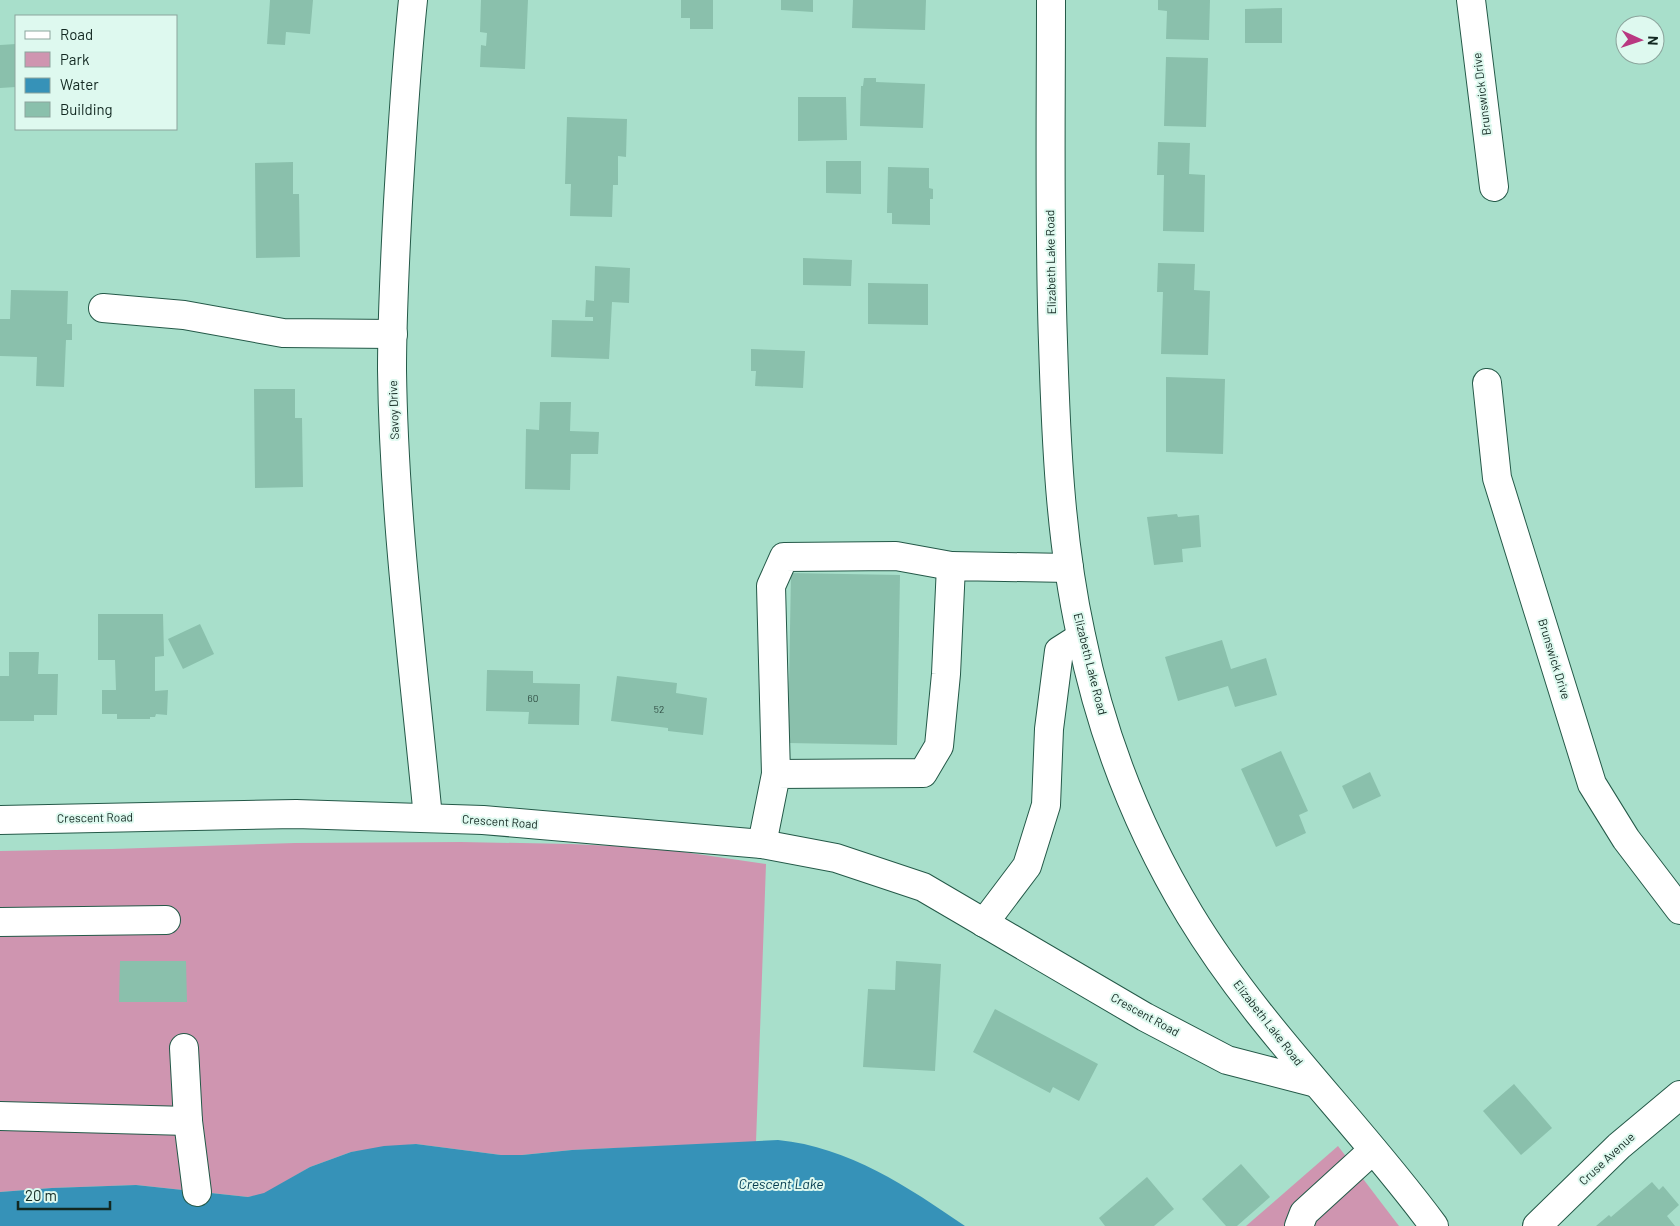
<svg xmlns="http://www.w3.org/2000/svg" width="1680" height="1226" font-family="Barlow,sans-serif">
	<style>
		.green { fill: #cf95b0 }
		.water { fill: #3692b8 }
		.building { fill: #8ac0ac }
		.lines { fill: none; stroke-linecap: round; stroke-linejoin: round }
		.minor-casing { stroke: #245948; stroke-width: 30 }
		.minor { stroke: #fff; stroke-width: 28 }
		.labels { text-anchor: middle; stroke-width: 4; stroke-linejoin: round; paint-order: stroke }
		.number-label { font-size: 10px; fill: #304e44 }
		.street-label { font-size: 12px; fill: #122821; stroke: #def9ef }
		.water-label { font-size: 14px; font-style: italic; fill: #033a4e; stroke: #def9ef }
	</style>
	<rect width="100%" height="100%" fill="#a8dfcb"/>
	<g class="green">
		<path d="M 461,842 L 571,844 L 656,848 L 766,864 L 756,1142 L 572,1150 L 522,1155 L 501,1155 L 416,1144 L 351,1152 L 310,1167 L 264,1194 L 248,1197 L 136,1185 L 52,1188 L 0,1192 L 0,851 L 112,849 L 295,843 Z"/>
		<path d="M 1338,1146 L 1399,1226 L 1246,1226 Z"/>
	</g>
	<path class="water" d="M 778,1140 C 849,1147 908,1187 965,1226 L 0,1226 L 0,1192 L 52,1188 L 136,1185 L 248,1197 L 264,1193 L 310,1167 L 351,1152 L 384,1146 L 416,1144 L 501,1155 L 522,1155 L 572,1150 Z"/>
	<g class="building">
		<path d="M 270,0 L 313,0 L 310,34 L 286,32 L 285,45 L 267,44 Z"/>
		<path d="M 481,0 L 528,0 L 525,69 L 480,67 L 481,45 L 486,46 L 487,33 L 480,32 Z"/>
		<path d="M 681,0 L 713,0 L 713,29 L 690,29 L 690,18 L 681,18 Z"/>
		<path d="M 781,0 L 813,0 L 813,12 L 781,10 Z"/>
		<path d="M 853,0 L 926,0 L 925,30 L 852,28 Z"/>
		<path d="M 1158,0 L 1210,0 L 1209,40 L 1166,39 L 1167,11 L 1158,10 Z"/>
		<path d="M 1282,8 L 1282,43 L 1245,43 L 1245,9 Z"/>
		<path d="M 16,44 L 16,87 L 0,88 L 0,45 Z"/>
		<path d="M 1166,57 L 1208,58 L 1206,127 L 1164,126 Z"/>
		<path d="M 864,78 L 876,78 L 876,82 L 925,84 L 923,128 L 860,126 L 861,86 L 863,86 Z"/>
		<path d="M 798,97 L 846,97 L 847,140 L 798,141 Z"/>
		<path d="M 567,117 L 627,119 L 626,157 L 618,156 L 618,185 L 613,185 L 612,217 L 570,216 L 571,184 L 565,184 Z"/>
		<path d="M 1158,142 L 1190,143 L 1189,174 L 1205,175 L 1204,232 L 1163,231 L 1164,175 L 1157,175 Z"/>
		<path d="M 826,161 L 861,161 L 861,194 L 826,193 Z"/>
		<path d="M 293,162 L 293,194 L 299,194 L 300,257 L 256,258 L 255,163 Z"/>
		<path d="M 888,167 L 929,168 L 929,188 L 933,189 L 933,199 L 930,199 L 930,225 L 892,224 L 892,213 L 887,213 Z"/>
		<path d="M 803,258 L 852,260 L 851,286 L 803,285 Z"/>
		<path d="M 1158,263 L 1195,264 L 1194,290 L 1210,291 L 1208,355 L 1161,354 L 1163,292 L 1157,292 Z"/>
		<path d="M 595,266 L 630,268 L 629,303 L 612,302 L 609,359 L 551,357 L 552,320 L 593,321 L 593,317 L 585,317 L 586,300 L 594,301 Z"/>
		<path d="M 868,283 L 928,284 L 928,325 L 868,324 Z"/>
		<path d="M 11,290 L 68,291 L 67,324 L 72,324 L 72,340 L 66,340 L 64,387 L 36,386 L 37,357 L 0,356 L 0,319 L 10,319 Z"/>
		<path d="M 751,349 L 805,351 L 803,388 L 755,386 L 756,371 L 751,371 Z"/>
		<path d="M 1166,377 L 1225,379 L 1223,454 L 1166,452 Z"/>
		<path d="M 254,389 L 295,389 L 295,418 L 302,418 L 303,487 L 255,488 Z"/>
		<path d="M 540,402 L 571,402 L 570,431 L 599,432 L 598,454 L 571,454 L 570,490 L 525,489 L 526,429 L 539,430 Z"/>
		<path d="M 1177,514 L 1178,517 L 1199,515 L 1201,547 L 1182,549 L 1183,562 L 1154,565 L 1147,517 Z"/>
		<path d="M 791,573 L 900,575 L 897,745 L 788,743 Z"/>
		<path d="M 98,614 L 163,614 L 164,656 L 155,657 L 155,691 L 168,690 L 167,715 L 156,714 L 155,717 L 150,717 L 150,719 L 117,719 L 117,714 L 102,714 L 102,690 L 116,690 L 115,660 L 98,660 Z"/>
		<path d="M 200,624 L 214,654 L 183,669 L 168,639 Z"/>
		<path d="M 1222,640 L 1231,669 L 1266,658 L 1277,695 L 1235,707 L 1228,686 L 1178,701 L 1165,657 Z"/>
		<path d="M 9,652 L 39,652 L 38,674 L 58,674 L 57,715 L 34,715 L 34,721 L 0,721 L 0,676 L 9,676 Z"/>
		<path d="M 487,670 L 533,671 L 533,683 L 580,684 L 579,725 L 528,724 L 529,712 L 486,711 Z"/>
		<path d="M 617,676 L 677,683 L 676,693 L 707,698 L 703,735 L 668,731 L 668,728 L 611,721 Z"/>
		<path d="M 1281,751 L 1308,811 L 1299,815 L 1306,833 L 1276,847 L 1241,769 Z"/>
		<path d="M 1370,772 L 1381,796 L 1353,809 L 1342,786 Z"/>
		<path d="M 120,961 L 186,961 L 187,1002 L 119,1002 Z"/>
		<path d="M 896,961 L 941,964 L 935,1071 L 863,1067 L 868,989 L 895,990 Z"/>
		<path d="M 995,1009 L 1098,1064 L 1079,1101 L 1053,1087 L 1050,1093 L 973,1052 Z"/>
		<path d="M 1514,1084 L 1552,1128 L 1521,1155 L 1483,1111 Z"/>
		<path d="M 1241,1164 L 1270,1197 L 1237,1226 L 1226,1226 L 1202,1199 Z"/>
		<path d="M 1147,1177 L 1174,1209 L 1154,1226 L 1105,1226 L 1099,1218 Z"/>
		<path d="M 1652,1182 L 1659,1190 L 1663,1186 L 1679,1205 L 1667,1216 L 1675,1226 L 1596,1226 L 1609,1215 L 1611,1217 Z"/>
	</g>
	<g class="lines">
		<defs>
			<g id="minor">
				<path d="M 413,0 C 406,67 402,134 398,202 C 395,258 392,314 392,370 C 394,520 414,670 428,818"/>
				<path d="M 1051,0 C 1051,114 1049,228 1053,342 C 1056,440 1060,539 1081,635 C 1101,734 1138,829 1190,915 C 1259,1029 1356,1120 1434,1226"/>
				<path d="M 1471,0 L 1494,187"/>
				<path d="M 103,308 L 184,315 L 283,333 L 393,334"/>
				<path d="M 1487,383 L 1497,478 L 1592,784 L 1626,839 L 1680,910"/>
				<path d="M 776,774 L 771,586 L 784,557 L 896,556 L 951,566"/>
				<path d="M 0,820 L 296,814 L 483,820 L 762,844 L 836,858 L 923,887 L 1145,1017 L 1227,1060 L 1316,1083"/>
				<path d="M 762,844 L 776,774 L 923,773 L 939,746 L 946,674 L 951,566 L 1069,568"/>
				<path d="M 0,922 L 166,920"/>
				<path d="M 984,923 L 1027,866 L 1046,805 L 1049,729 L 1059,651 L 1081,637"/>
				<path d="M 184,1048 L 188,1121 L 197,1192"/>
				<path d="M 0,1116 L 188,1121"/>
				<path d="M 1299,1226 L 1304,1213 L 1373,1150"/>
				<path d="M 1537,1226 L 1619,1146 L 1680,1095"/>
			</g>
		</defs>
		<use href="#minor" class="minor-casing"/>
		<use href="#minor" class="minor"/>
	</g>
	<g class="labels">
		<g class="number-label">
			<text x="533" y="702">60</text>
			<text x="659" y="713">52</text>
		</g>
		<g class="street-label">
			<text transform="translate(1482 94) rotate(-97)" y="4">Brunswick Drive</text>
			<text transform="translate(1051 262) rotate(-91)" y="4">Elizabeth Lake Road</text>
			<text transform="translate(394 410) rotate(-92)" y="4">Savoy Drive</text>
			<text transform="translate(1554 659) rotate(73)" y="4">Brunswick Drive</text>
			<text transform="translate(1090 664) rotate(76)" y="4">Elizabeth Lake Road</text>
			<text transform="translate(95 818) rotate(-1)" y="4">Crescent Road</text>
			<text transform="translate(500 822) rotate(4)" y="4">Crescent Road</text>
			<text transform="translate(1145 1015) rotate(29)" y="4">Crescent Road</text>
			<text transform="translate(1268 1023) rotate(52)" y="4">Elizabeth Lake Road</text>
			<text transform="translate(1607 1159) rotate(-43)" y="4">Cruse Avenue</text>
		</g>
		<g class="water-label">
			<text x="781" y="1189">Crescent Lake</text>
		</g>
	</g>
	<rect x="15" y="15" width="162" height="115" fill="#def9ef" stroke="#8ca59d"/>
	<rect x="25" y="31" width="25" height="8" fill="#ffffff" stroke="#8ca59d"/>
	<text x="60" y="40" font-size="15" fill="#122821">Road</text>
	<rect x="25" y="52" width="25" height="15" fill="#cf95b0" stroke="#8ca59d"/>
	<text x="60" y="65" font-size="15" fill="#122821">Park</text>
	<rect x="25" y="78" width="25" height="15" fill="#3692b8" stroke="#8ca59d"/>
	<text x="60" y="90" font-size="15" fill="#122821">Water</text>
	<rect x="25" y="102" width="25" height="15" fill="#8ac0ac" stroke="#8ca59d"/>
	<text x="60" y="115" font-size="15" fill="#122821">Building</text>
	<g transform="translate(1640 40) rotate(93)"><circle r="24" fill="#def9ef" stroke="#8ca59d"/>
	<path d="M0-4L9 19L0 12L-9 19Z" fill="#b93881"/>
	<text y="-8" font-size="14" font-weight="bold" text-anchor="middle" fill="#122821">N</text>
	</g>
	<path d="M18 1201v8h92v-8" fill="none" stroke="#122821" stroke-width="2.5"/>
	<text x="25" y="1201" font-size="15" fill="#122821" stroke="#def9ef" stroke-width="4" paint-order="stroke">20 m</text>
</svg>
